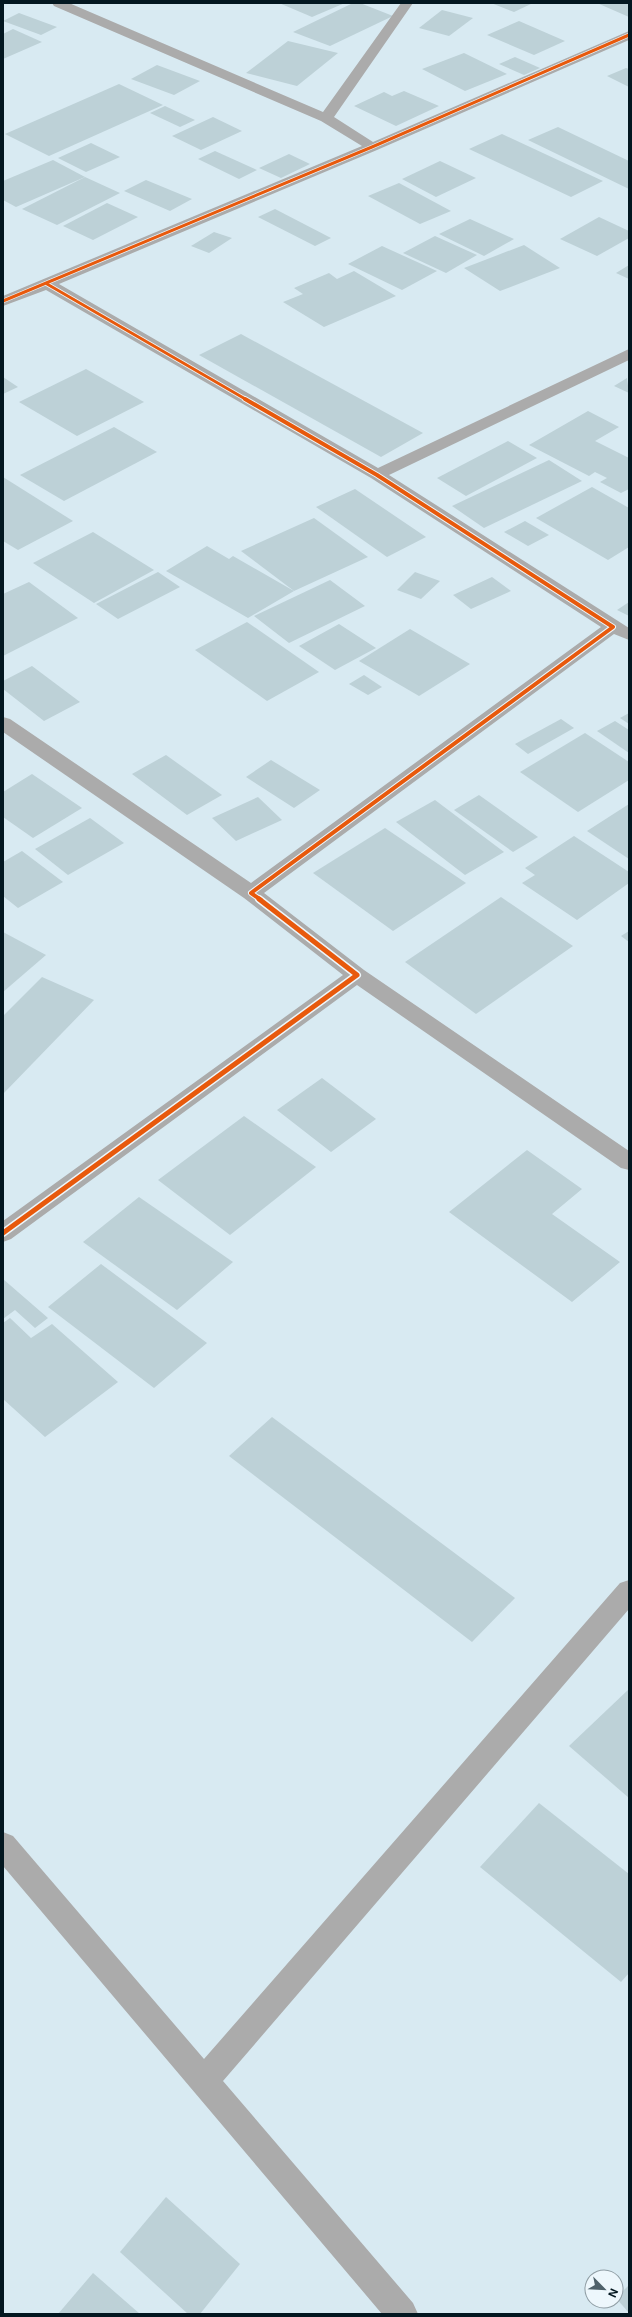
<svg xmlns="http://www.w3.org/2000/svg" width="632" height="2317" font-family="Inter,sans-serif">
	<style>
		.building { fill: #bdd1d7 }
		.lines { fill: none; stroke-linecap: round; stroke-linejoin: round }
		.street { fill: #ababab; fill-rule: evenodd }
		.cycleway-far2-casing { stroke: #edf7fc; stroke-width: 4.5 }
		.cycleway-far1-casing { stroke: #edf7fc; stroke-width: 6 }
		.cycleway-casing { stroke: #edf7fc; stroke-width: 8 }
		.cycleway-far2 { stroke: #e8590c; stroke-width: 3 }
		.cycleway-far1 { stroke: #e8590c; stroke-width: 4 }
		.cycleway { stroke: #e8590c; stroke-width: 5 }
	</style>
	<rect width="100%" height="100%" fill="#d8eaf2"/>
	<g class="building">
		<path d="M 279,3 L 345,3 L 312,17 Z"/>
		<path d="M 353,3 L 360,3 L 393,16 L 330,46 L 293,32 Z"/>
		<path d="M 491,3 L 533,3 L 514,12 Z"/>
		<path d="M 597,3 L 629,3 L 629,17 Z"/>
		<path d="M 442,10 L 473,18 L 449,36 L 419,28 Z"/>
		<path d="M 19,13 L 57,27 L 41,35 L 3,21 Z"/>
		<path d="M 519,21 L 565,41 L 534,55 L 487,35 Z"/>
		<path d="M 13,29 L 42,42 L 3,59 L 3,34 Z"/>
		<path d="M 288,41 L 338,53 L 297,86 L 246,73 Z"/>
		<path d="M 464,53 L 507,74 L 465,91 L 422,69 Z"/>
		<path d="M 515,57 L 540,68 L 524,75 L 499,64 Z"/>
		<path d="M 157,65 L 200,81 L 174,95 L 131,79 Z"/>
		<path d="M 626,68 L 629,69 L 629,87 L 607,76 Z"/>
		<path d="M 119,84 L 163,105 L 49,156 L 5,134 Z"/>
		<path d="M 404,91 L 439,106 L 396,126 L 354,106 L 384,92 L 392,96 Z"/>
		<path d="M 165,106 L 195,120 L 180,127 L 150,113 Z"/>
		<path d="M 213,117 L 242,131 L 201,150 L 172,136 Z"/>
		<path d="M 558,127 L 629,161 L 629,189 L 528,140 Z"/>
		<path d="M 502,134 L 603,181 L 571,197 L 469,149 Z"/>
		<path d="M 91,143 L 120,157 L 86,172 L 58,158 Z"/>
		<path d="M 215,151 L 257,170 L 239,179 L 198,159 Z"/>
		<path d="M 289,154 L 310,164 L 281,178 L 259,168 Z"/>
		<path d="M 53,160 L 85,177 L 16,207 L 3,200 L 3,181 Z"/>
		<path d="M 440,161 L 476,178 L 436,197 L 402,179 Z"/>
		<path d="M 85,177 L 120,193 L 57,225 L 22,209 Z"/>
		<path d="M 146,180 L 192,199 L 170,211 L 124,191 Z"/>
		<path d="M 399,183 L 451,211 L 420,224 L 368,196 Z"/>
		<path d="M 107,203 L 138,217 L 93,240 L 63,226 Z"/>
		<path d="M 275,209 L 331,238 L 315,246 L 258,217 Z"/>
		<path d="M 599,217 L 629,231 L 629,238 L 597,256 L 560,239 Z"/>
		<path d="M 470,219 L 514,239 L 484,256 L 439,234 Z"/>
		<path d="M 214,232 L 232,238 L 209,253 L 191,246 Z"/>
		<path d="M 435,236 L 477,255 L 446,273 L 403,253 Z"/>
		<path d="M 524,245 L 560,268 L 500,291 L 464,268 Z"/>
		<path d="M 382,246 L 437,271 L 402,290 L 348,264 Z"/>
		<path d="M 629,265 L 629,279 L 616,273 Z"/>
		<path d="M 354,271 L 396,296 L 324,327 L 283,302 L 303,294 L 294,288 L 329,273 L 337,279 Z"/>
		<path d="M 241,334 L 423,433 L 381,457 L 199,355 Z"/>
		<path d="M 86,369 L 144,402 L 77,436 L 19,402 Z"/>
		<path d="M 3,377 L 18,387 L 3,394 Z"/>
		<path d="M 627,378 L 629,393 L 614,386 Z"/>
		<path d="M 588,411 L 619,427 L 595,441 L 629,458 L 629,489 L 621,493 L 600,482 L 607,478 L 595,472 L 589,476 L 529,445 Z"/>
		<path d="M 114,427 L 157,452 L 64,501 L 20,475 Z"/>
		<path d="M 508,441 L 537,458 L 466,496 L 437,478 Z"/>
		<path d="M 549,460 L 582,481 L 484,528 L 452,506 Z"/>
		<path d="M 3,477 L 73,521 L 18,550 L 3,541 Z"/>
		<path d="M 592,487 L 629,508 L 629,547 L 608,560 L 536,518 Z"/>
		<path d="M 355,489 L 426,537 L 387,557 L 316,507 Z"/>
		<path d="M 314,518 L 368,557 L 294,591 L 241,551 Z"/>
		<path d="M 525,521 L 549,535 L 528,546 L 504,532 Z"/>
		<path d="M 93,532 L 154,570 L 94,603 L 33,563 Z"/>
		<path d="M 207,546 L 229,559 L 233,556 L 294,591 L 248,618 L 166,571 Z"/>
		<path d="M 158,572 L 180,587 L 118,619 L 96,604 Z"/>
		<path d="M 415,572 L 440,581 L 421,599 L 397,590 Z"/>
		<path d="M 492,577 L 511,591 L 471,609 L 453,595 Z"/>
		<path d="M 330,580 L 365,606 L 289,643 L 254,616 Z"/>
		<path d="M 29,582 L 78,618 L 3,656 L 3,594 Z"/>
		<path d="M 629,602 L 629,616 L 617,610 Z"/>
		<path d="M 247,622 L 319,672 L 267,701 L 195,650 Z"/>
		<path d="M 339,624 L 376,648 L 335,670 L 299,646 Z"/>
		<path d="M 410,629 L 470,664 L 419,696 L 359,661 Z"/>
		<path d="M 32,666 L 80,702 L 44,721 L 3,689 L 3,681 Z"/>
		<path d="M 364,675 L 382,687 L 368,695 L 349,684 Z"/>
		<path d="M 629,713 L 629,724 L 620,718 Z"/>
		<path d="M 561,719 L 574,728 L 528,754 L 515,744 Z"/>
		<path d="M 615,721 L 629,730 L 629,753 L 597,731 Z"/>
		<path d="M 585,733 L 629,762 L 629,780 L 578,812 L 520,772 Z"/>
		<path d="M 166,755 L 222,795 L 187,815 L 132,774 Z"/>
		<path d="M 271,760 L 320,790 L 294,808 L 246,777 Z"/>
		<path d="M 32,774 L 82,808 L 33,838 L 3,817 L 3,792 Z"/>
		<path d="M 479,795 L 538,837 L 513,852 L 454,810 Z"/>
		<path d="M 258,797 L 282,820 L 236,841 L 212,818 Z"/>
		<path d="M 435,800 L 504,852 L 465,875 L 396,822 Z"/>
		<path d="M 629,804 L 629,859 L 587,831 Z"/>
		<path d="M 90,818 L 124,843 L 68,875 L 35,849 Z"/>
		<path d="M 385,828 L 466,883 L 393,931 L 313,873 Z"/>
		<path d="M 574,836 L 629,872 L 629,883 L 577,920 L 522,883 L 535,875 L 525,868 Z"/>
		<path d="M 22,851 L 63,882 L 18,908 L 3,896 L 3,862 Z"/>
		<path d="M 501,897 L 573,946 L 476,1014 L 405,962 Z"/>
		<path d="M 629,931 L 629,942 L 621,936 Z"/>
		<path d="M 3,932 L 46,955 L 3,992 Z"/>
		<path d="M 42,977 L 94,1000 L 3,1094 L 3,1016 Z"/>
		<path d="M 322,1078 L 376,1119 L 331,1152 L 277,1110 Z"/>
		<path d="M 244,1116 L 316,1167 L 230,1235 L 158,1180 Z"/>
		<path d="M 527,1150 L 582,1189 L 552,1214 L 620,1262 L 572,1302 L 449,1212 Z"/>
		<path d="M 139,1197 L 233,1262 L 177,1310 L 83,1242 Z"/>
		<path d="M 101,1264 L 207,1343 L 154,1388 L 48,1307 Z"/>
		<path d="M 3,1279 L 48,1318 L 35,1328 L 15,1310 L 3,1319 Z"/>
		<path d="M 10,1318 L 31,1338 L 52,1324 L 118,1382 L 45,1437 L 3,1399 L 3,1323 Z"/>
		<path d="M 272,1417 L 515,1598 L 472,1642 L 229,1456 Z"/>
		<path d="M 629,1689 L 629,1798 L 569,1746 Z"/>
		<path d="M 539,1803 L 629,1874 L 629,1973 L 621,1982 L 480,1867 Z"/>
		<path d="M 166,2197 L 240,2264 L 200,2314 L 188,2314 L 120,2252 Z"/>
		<path d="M 93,2273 L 140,2314 L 58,2314 Z"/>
		<path d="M 629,2285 L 629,2313 L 616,2298 Z"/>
	</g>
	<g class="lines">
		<g class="street">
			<path d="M 52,3 L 69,3 L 323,112 L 401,3 L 413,3 L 334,117 L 373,142 L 629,31 L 629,40 L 377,150 L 59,284 L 378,468 L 629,349 L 629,360 L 389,475 L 629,628 L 629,640 L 614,634 L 264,893 L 364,970 L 629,1151 L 629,1170 L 621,1168 L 357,985 L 11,1239 L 3,1242 L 3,1221 L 343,975 L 244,898 L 3,732 L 3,717 L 10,719 L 251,883 L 601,627 L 371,478 L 46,290 L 3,306 L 3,296 L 362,146 L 321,121 L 54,6 Z"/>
			<path d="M 629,1580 L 629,1609 L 223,2081 L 413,2303 L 418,2314 L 382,2314 L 3,1866 L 3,1832 L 13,1836 L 204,2059 L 620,1583 Z"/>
		</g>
		<defs>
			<g id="cycleway-far2">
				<path d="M 47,284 L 247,400"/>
				<path d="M 3,301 L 372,147 L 629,35"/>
			</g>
			<path id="cycleway-far1" d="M 245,399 L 377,475 L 613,627 L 251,893 L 261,900"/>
			<path id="cycleway" d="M 3,1233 L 357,975 L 259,899"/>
		</defs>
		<use href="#cycleway-far2" class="cycleway-far2-casing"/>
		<use href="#cycleway-far1" class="cycleway-far1-casing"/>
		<use href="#cycleway" class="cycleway-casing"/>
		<use href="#cycleway-far2" class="cycleway-far2"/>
		<use href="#cycleway-far1" class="cycleway-far1"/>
		<use href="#cycleway" class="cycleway"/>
	</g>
	<rect width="632" height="2317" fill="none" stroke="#031720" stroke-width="8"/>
	<g transform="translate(604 2289) rotate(114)"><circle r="19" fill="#edf7fc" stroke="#8f9da4"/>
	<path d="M0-3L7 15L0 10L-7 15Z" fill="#4e616a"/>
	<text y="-6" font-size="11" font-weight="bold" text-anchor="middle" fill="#031720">N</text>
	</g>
</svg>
